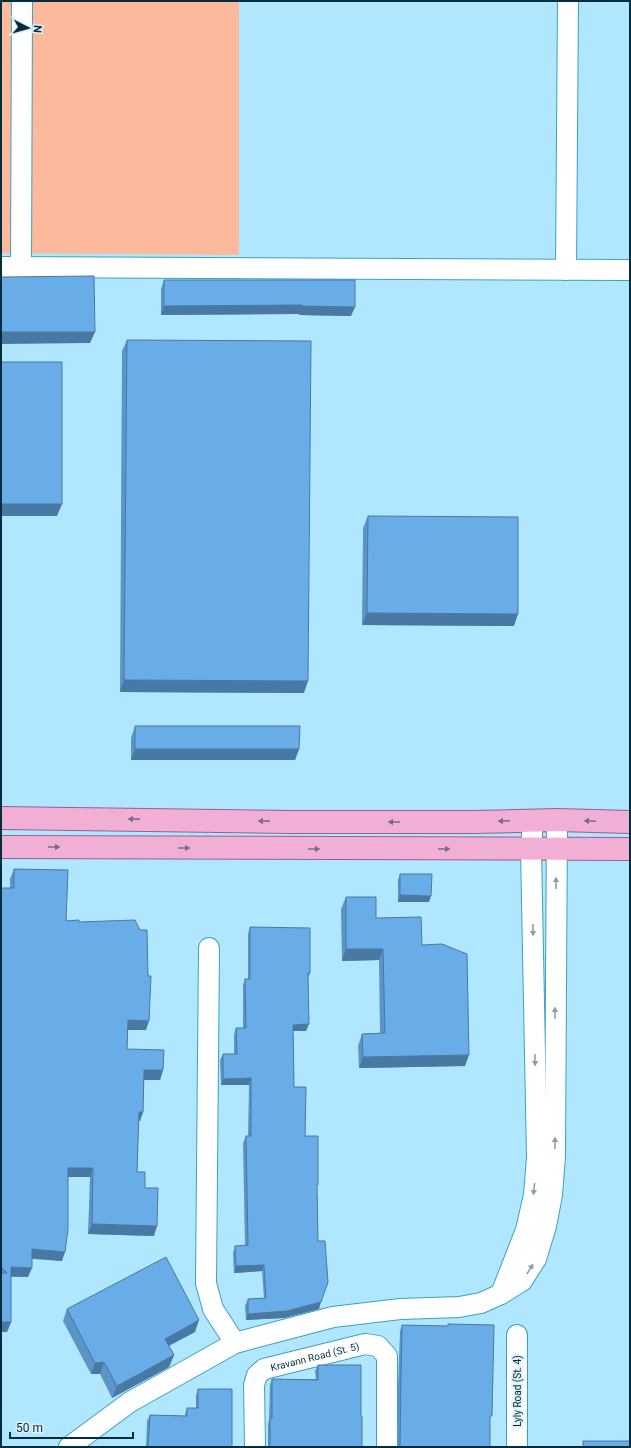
<svg xmlns="http://www.w3.org/2000/svg" width="631" height="1448" font-family="Roboto,sans-serif">
	<style>
		.green { fill: #fcb99b }
		.lines { fill: none; stroke-linecap: round; stroke-linejoin: round }
		.minor-casing { stroke: #3aa1c6; stroke-width: 22 }
		.major-casing { stroke: #975f8f; stroke-width: 24 }
		.minor { stroke: #fff; stroke-width: 20 }
		.major { stroke: #f2afd6; stroke-width: 22 }
		.wall { fill: #5995c7 }
		.shaded-wall { fill: #4979a2 }
		.building { fill: #68ade7; stroke: #4979a2 }
		.oneway { fill: #796e89 }
		.oneway2 { fill: #8ca1a7 }
		.labels { text-anchor: middle; stroke-width: 3.5; stroke-linejoin: round; paint-order: stroke }
		.street-label { font-size: 10px; fill: #002e3c; stroke: #ddeef6 }
	</style>
	<rect width="100%" height="100%" fill="#b0e7fe"/>
	<g class="green">
		<path d="M 1,1 L 239,1 L 239,255 L 1,253 Z"/>
		<rect x="629" y="605" width="1" height="179"/>
	</g>
	<g class="lines">
		<defs>
			<g id="minor">
				<path d="M 1,267 L 630,270"/>
				<path d="M 21,267 L 22,1"/>
				<path d="M 566,270 L 568,1"/>
				<path d="M 209,948 L 206,1283 L 213,1309 L 235,1343"/>
				<path d="M 501,1294 L 526,1230 L 534,1195 L 537,1157 L 531,849 L 533,820"/>
				<path d="M 69,1447 L 130,1402 L 235,1343 L 333,1317 L 400,1309 L 459,1307 L 481,1303 L 501,1294 L 522,1281 L 536,1259 L 546,1226 L 552,1195 L 555,1156 L 557,820"/>
				<path id="s1" d="M 255,1447 L 254,1385 L 257,1375 L 264,1369 L 365,1344 L 378,1346 L 387,1356 L 387,1447"/>
				<path d="M 517,1447 L 517,1335"/>
			</g>
			<g id="major">
				<path d="M 1,818 L 291,822 L 475,822 L 557,820 L 630,822"/>
				<path d="M 1,847 L 630,849"/>
			</g>
		</defs>
		<use href="#minor" class="minor-casing"/>
		<use href="#major" class="major-casing"/>
		<use href="#minor" class="minor"/>
		<use href="#major" class="major"/>
	</g>
	<g class="wall">
		<path d="M 164,280 L 355,280 L 351,316 L 299,315 L 299,314 L 161,315 L 161,289 Z"/>
		<path d="M 127,340 L 304,693 L 120,692 L 122,351 Z"/>
		<path d="M 368,516 L 514,626 L 362,625 L 363,528 Z"/>
		<path d="M 135,726 L 299,749 L 295,760 L 131,760 L 131,738 Z"/>
		<path d="M 14,869 L 66,921 L 79,922 L 146,1030 L 128,1030 L 127,1049 L 163,1070 L 160,1080 L 144,1080 L 143,1112 L 140,1121 L 138,1121 L 137,1172 L 145,1188 L 154,1236 L 88,1234 L 90,1177 L 68,1177 L 62,1261 L 32,1259 L 28,1277 L 11,1277 L 11,1322 L 7,1332 L 1,1332 L 1,888 L 10,888 L 10,879 Z"/>
		<path d="M 400,874 L 429,902 L 398,902 L 398,880 Z"/>
		<path d="M 346,897 L 376,918 L 422,945 L 465,1066 L 359,1068 L 358,1046 L 362,1034 L 380,1033 L 379,960 L 342,961 L 341,909 Z"/>
		<path d="M 250,927 L 310,973 L 308,979 L 306,1031 L 293,1031 L 294,1087 L 317,1189 L 319,1309 L 284,1318 L 246,1320 L 245,1306 L 248,1299 L 264,1298 L 262,1271 L 234,1273 L 233,1253 L 235,1246 L 245,1246 L 243,1143 L 246,1136 L 248,1136 L 249,1085 L 221,1085 L 220,1060 L 223,1054 L 234,1054 L 234,1035 L 236,1028 L 243,1028 L 243,985 L 245,979 L 248,979 L 248,934 Z"/>
		<path d="M 67,1309 L 195,1332 L 169,1346 L 174,1355 L 169,1367 L 112,1398 L 100,1374 L 91,1374 L 63,1321 Z"/>
		<path d="M 448,1324 L 490,1421 L 490,1447 L 398,1447 L 398,1385 L 400,1331 L 402,1325 L 448,1326 Z"/>
		<path d="M 318,1365 L 361,1416 L 362,1447 L 268,1447 L 268,1424 L 269,1420 L 270,1385 L 272,1379 L 316,1379 L 315,1371 Z"/>
		<path d="M 198,1389 L 232,1447 L 146,1447 L 147,1421 L 150,1415 L 185,1416 L 185,1414 L 187,1408 L 196,1408 L 196,1395 Z"/>
	</g>
	<g class="shaded-wall">
		<path d="M 302,305 L 299,314 L 161,315 L 164,306 Z"/>
		<path d="M 302,306 L 355,307 L 351,316 L 299,315 Z"/>
		<path d="M 1,332 L 95,332 L 90,343 L 1,344 Z"/>
		<path d="M 1,504 L 62,504 L 57,516 L 1,516 Z"/>
		<path d="M 367,613 L 518,614 L 514,626 L 362,625 Z"/>
		<path d="M 124,680 L 308,681 L 304,693 L 120,692 Z"/>
		<path d="M 135,749 L 299,749 L 295,760 L 131,760 Z"/>
		<path d="M 400,895 L 431,896 L 429,902 L 398,902 Z"/>
		<path d="M 346,949 L 383,949 L 379,960 L 342,961 Z"/>
		<path d="M 128,1020 L 149,1021 L 146,1030 L 124,1030 Z"/>
		<path d="M 309,1024 L 306,1031 L 291,1031 L 293,1025 Z"/>
		<path d="M 469,1055 L 465,1066 L 359,1068 L 363,1057 Z"/>
		<path d="M 144,1070 L 163,1070 L 160,1080 L 140,1080 Z"/>
		<path d="M 251,1078 L 249,1085 L 221,1085 L 223,1079 Z"/>
		<path d="M 139,1112 L 143,1112 L 140,1121 L 135,1121 Z"/>
		<path d="M 68,1168 L 93,1168 L 90,1177 L 65,1177 Z"/>
		<path d="M 92,1224 L 157,1226 L 154,1236 L 88,1234 Z"/>
		<path d="M 32,1249 L 65,1252 L 62,1261 L 29,1258 Z"/>
		<path d="M 264,1265 L 262,1271 L 234,1273 L 236,1266 Z"/>
		<path d="M 11,1267 L 32,1268 L 28,1277 L 8,1276 Z"/>
		<path d="M 321,1302 L 319,1309 L 284,1318 L 246,1320 L 248,1314 Z"/>
		<path d="M 199,1320 L 195,1332 L 160,1350 L 165,1339 Z"/>
		<path d="M 1,1322 L 11,1322 L 7,1332 L 1,1332 Z"/>
		<path d="M 174,1355 L 169,1367 L 112,1398 L 117,1386 Z"/>
		<path d="M 104,1362 L 100,1374 L 91,1374 L 95,1363 Z"/>
	</g>
	<g class="building">
		<path d="M 94,276 L 95,332 L 1,332 L 1,277 Z"/>
		<path d="M 164,280 L 355,280 L 355,307 L 302,306 L 302,305 L 164,306 Z"/>
		<path d="M 127,340 L 311,341 L 308,681 L 124,680 Z"/>
		<rect x="1" y="362" width="61" height="142"/>
		<path d="M 368,516 L 518,517 L 518,614 L 367,613 Z"/>
		<path d="M 135,726 L 300,726 L 299,749 L 135,749 Z"/>
		<path d="M 14,869 L 68,870 L 66,921 L 79,920 L 79,922 L 135,920 L 140,930 L 147,930 L 148,976 L 151,976 L 149,1021 L 128,1020 L 127,1049 L 164,1050 L 163,1070 L 144,1070 L 143,1112 L 139,1112 L 137,1172 L 145,1172 L 145,1188 L 158,1188 L 157,1226 L 92,1224 L 93,1168 L 68,1168 L 68,1229 L 65,1252 L 32,1249 L 32,1268 L 11,1267 L 11,1322 L 1,1322 L 1,1273 L 7,1273 L 1,1267 L 1,888 L 14,888 Z"/>
		<path d="M 400,874 L 432,874 L 431,896 L 400,895 Z"/>
		<path d="M 346,897 L 376,897 L 376,918 L 421,917 L 422,945 L 442,944 L 467,954 L 469,1055 L 363,1057 L 362,1034 L 385,1033 L 383,949 L 346,949 Z"/>
		<path d="M 250,927 L 310,928 L 310,973 L 308,973 L 309,1024 L 293,1025 L 294,1087 L 306,1087 L 305,1136 L 318,1136 L 318,1185 L 317,1185 L 318,1241 L 325,1241 L 328,1282 L 321,1302 L 287,1311 L 248,1314 L 248,1299 L 266,1298 L 264,1265 L 236,1266 L 235,1246 L 248,1245 L 246,1136 L 251,1136 L 251,1078 L 223,1079 L 223,1054 L 237,1054 L 236,1028 L 246,1028 L 245,979 L 250,979 Z"/>
		<path d="M 166,1257 L 199,1320 L 165,1339 L 174,1355 L 117,1386 L 104,1362 L 95,1363 L 67,1309 Z"/>
		<path d="M 448,1324 L 494,1325 L 492,1416 L 490,1416 L 490,1447 L 400,1447 L 401,1379 L 402,1325 L 448,1326 Z"/>
		<path d="M 318,1365 L 361,1365 L 361,1416 L 362,1416 L 362,1447 L 270,1447 L 270,1418 L 272,1418 L 272,1379 L 318,1380 Z"/>
		<path d="M 198,1389 L 232,1389 L 232,1447 L 148,1447 L 150,1415 L 187,1416 L 187,1408 L 198,1408 Z"/>
		<rect x="583" y="1441" width="47" height="6"/>
	</g>
	<defs><path id="oneway-solid" d="M-6-.8H1V-3.2L6.5 0L1 3.2V.8H-6Z"/></defs>
	<g class="oneway">
		<use href="#oneway-solid" transform="translate(134 819) rotate(-179)"/>
		<use href="#oneway-solid" transform="translate(264 821) rotate(-179)"/>
		<use href="#oneway-solid" transform="translate(504 821) rotate(178)"/>
		<use href="#oneway-solid" transform="translate(590 821) rotate(-178)"/>
		<use href="#oneway-solid" transform="translate(394 822) rotate(-180)"/>
		<use href="#oneway-solid" transform="translate(54 847)"/>
		<use href="#oneway-solid" transform="translate(184 848)"/>
		<use href="#oneway-solid" transform="translate(314 849)"/>
		<use href="#oneway-solid" transform="translate(444 849)"/>
	</g>
	<g class="oneway2">
		<use href="#oneway-solid" transform="translate(556 883) rotate(-90)"/>
		<use href="#oneway-solid" transform="translate(533 930) rotate(89)"/>
		<use href="#oneway-solid" transform="translate(555 1013) rotate(-90)"/>
		<use href="#oneway-solid" transform="translate(535 1060) rotate(89)"/>
		<use href="#oneway-solid" transform="translate(555 1143) rotate(-90)"/>
		<use href="#oneway-solid" transform="translate(534 1189) rotate(96)"/>
		<use href="#oneway-solid" transform="translate(530 1269) rotate(-58)"/>
	</g>
	<g class="labels">
		<g class="street-label">
			<text dy="4" stroke="none"><textPath href="#s1" startOffset="134">Kravann Road (St. 5)</textPath></text>
			<text transform="translate(517 1391) rotate(-90)" y="4">Lyly Road (St. 4)</text>
		</g>
	</g>
	<rect width="631" height="1448" fill="none" stroke="#002e3c" stroke-width="4"/>
	<g transform="translate(28 28) rotate(96)" stroke="#ddeef6" stroke-width="3" paint-order="stroke">
	<path d="M0-3L7 15L0 10L-7 15Z" fill="#002e3c"/>
	<text y="-6" font-size="11" font-weight="bold" text-anchor="middle" fill="#002e3c">N</text>
	</g>
	<path d="M10 1432v6h123v-6" fill="none" stroke="#002e3c" stroke-width="2"/>
	<text x="16" y="1432" font-size="12" fill="#002e3c" stroke="#ddeef6" stroke-width="3" paint-order="stroke">50 m</text>
</svg>
